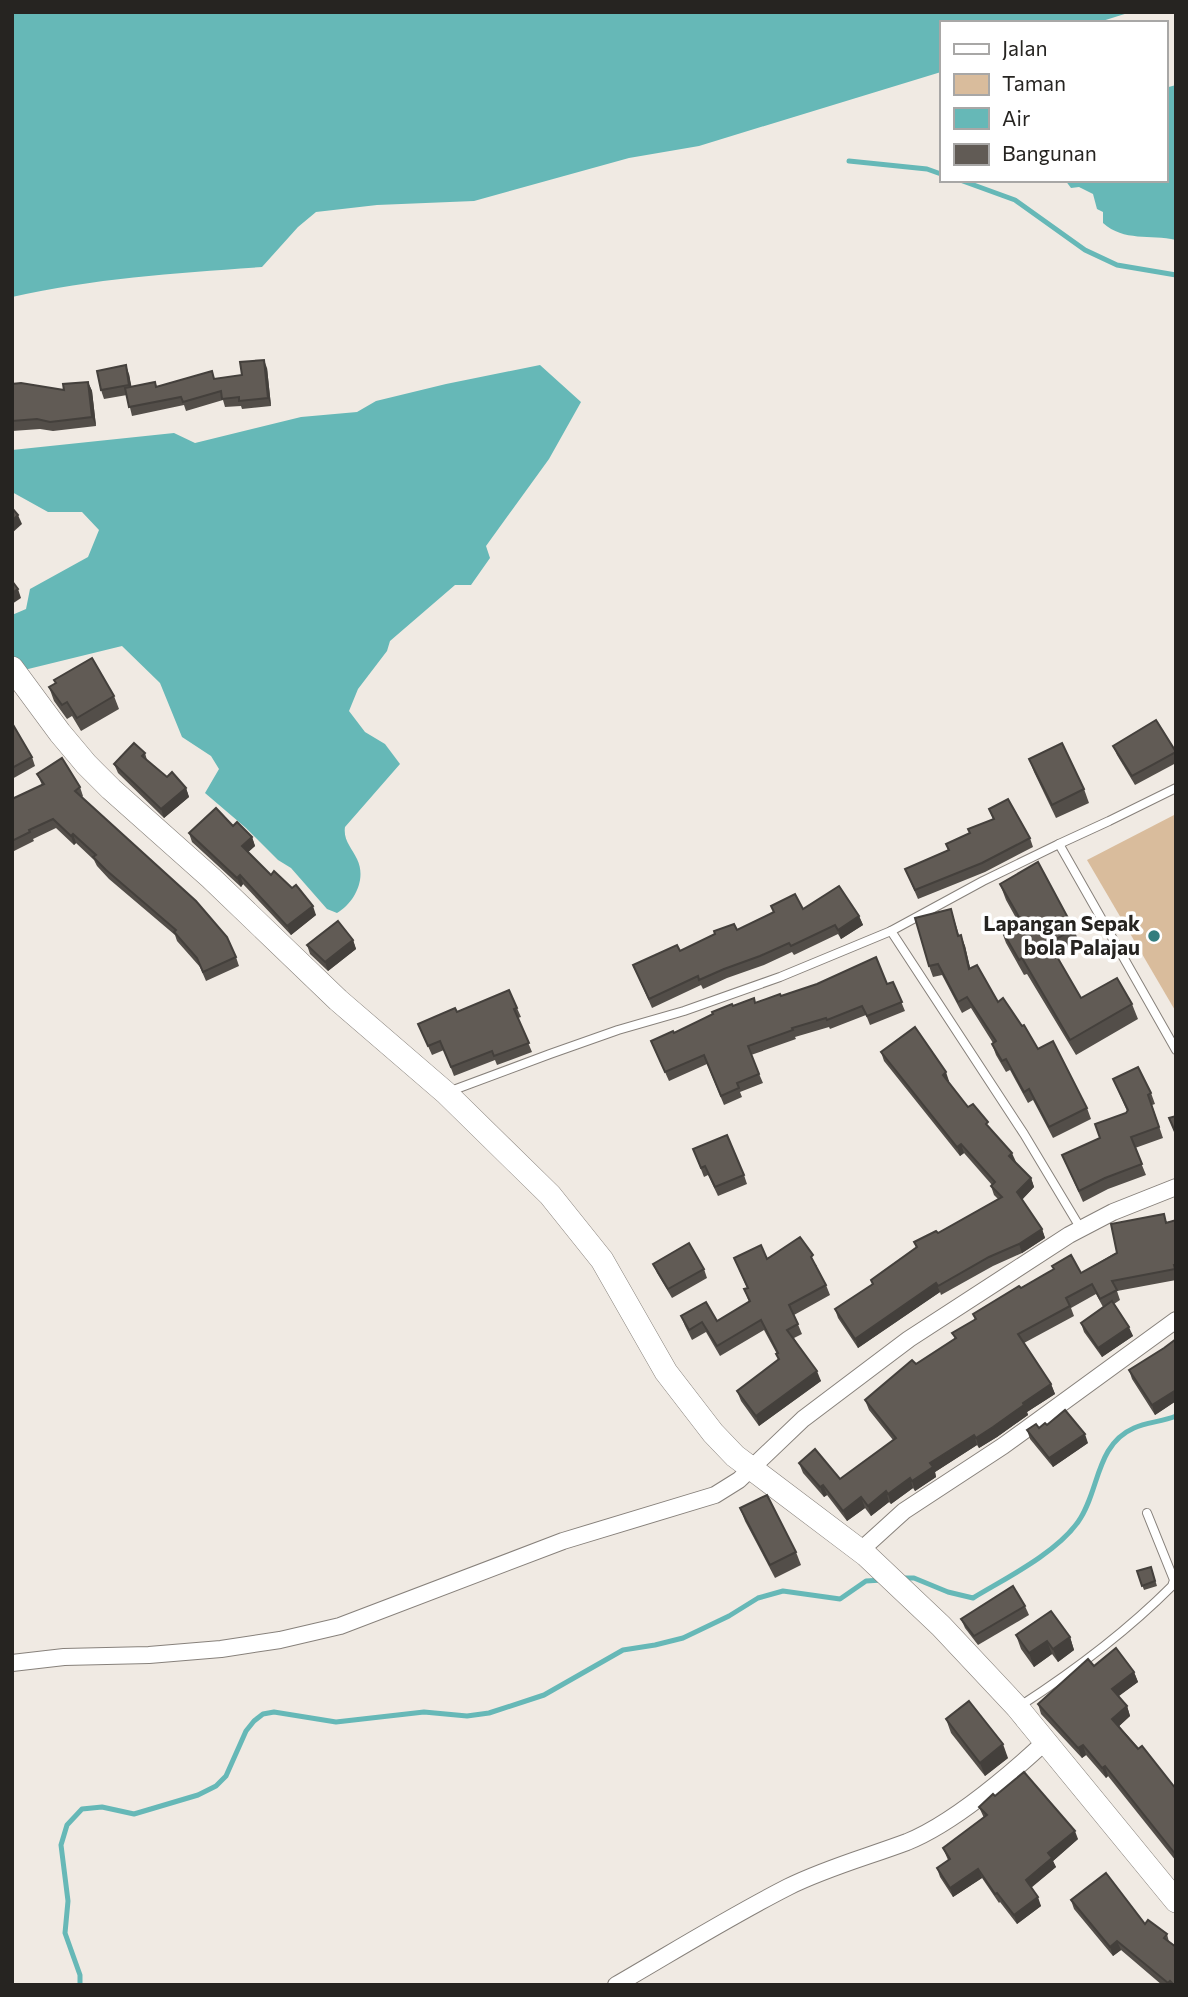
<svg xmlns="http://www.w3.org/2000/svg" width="1188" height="1997" font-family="Commissioner,sans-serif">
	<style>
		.green { fill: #d9bc9c }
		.water { fill: #66b8b7 }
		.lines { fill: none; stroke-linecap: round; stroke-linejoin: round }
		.stream { stroke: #66b8b7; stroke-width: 5 }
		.service-casing { stroke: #87817b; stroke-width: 10 }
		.minor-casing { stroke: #87817b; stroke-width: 18 }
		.secondary-casing { stroke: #87817b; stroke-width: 24 }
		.service { stroke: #fff; stroke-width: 8 }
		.minor { stroke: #fff; stroke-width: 16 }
		.secondary { stroke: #fff; stroke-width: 23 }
		.wall { fill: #534e49 }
		.shaded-wall { fill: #44403c }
		.building { fill: #615b55; stroke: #44403c; stroke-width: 2 }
		.poi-dot { fill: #337d7d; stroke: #fff; stroke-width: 2.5 }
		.labels { text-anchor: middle; stroke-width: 7; stroke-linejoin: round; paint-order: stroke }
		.poi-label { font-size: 21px; font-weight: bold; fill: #262421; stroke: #fff; text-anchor: end }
	</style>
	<rect width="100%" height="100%" fill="#f0eae3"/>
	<path class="green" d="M 1176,814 L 1176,1012 L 1087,860 Z"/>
	<g class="water">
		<path d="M 12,12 L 1131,12 L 1096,23 L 941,23 L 941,72 L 699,146 L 629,158 L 474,201 L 377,205 L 316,212 L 298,227 L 262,267 C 178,273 95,278 12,297 Z"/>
		<path d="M 1176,85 L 1176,240 C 1150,234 1124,242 1103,223 L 1103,212 L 1097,209 L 1093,194 L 1079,187 L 1071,188 L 1065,180 L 1165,180 L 1165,88 Z"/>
		<path d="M 540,365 L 581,402 L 549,459 L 486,546 L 490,558 L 471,585 L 455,585 L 390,641 L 387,651 L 358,689 L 349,711 L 365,732 L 385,744 L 400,764 L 345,827 C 343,840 352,848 357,859 C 367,879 354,903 337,913 L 327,909 L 291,868 L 278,860 L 246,828 L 205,793 L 219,769 L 211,756 L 182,737 L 160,683 L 122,646 L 20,671 L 12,661 L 12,615 L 26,609 L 30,589 L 88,557 L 99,530 L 82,512 L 48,512 L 12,492 L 12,450 L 174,433 L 195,443 L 301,417 L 357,412 L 376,401 L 446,384 Z"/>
	</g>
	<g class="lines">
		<g class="stream">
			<path d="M 849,161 L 927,169 L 941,174"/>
			<path d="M 960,180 L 1015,200 L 1085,250 L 1117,265 L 1176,275"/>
			<path d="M 902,1578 L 914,1578 L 948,1592 L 973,1598 C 1006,1578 1055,1554 1078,1522 C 1100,1491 1095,1445 1134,1428 C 1147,1422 1162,1422 1176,1416"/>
			<path d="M 80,1985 L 80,1975 L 65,1933 L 68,1901 L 61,1845 L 67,1825 L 82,1809 L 102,1807 L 134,1814 L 198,1795 L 216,1786 L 226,1776 L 246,1731 L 254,1721 L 263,1714 L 274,1712 L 336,1722 L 424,1712 L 467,1716 L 489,1713 L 544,1695 L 623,1650 L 655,1645 L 683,1638 L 729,1616 L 758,1598 L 783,1591 L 840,1599 L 866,1581 L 882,1580"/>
		</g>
		<defs>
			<g id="service">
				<path d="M 1059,844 L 1109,821 L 1176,788"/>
				<path d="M 891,931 L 1024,1134 L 1081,1229"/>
				<path d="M 448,1092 L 550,1054 L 618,1030 L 684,1011 L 780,977 L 891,931 L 983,881 L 1059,844 L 1176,1050"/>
				<path d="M 1020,1706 C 1074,1671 1126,1632 1172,1586 L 1174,1580 L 1147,1513"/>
			</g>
			<g id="minor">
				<path d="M 861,1550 L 904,1511 L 1003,1446 L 1176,1320"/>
				<path d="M 12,1663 L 64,1657 L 149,1655 L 221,1649 L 280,1640 L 340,1626 L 563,1541 L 715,1495 L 739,1480 L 803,1419 L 909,1339 L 1069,1235 L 1113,1212 L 1176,1187"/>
				<path d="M 616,1985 C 673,1952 729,1917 788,1887 C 826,1868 867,1857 907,1842 C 954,1823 1008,1776 1045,1742"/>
			</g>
			<path id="secondary" d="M 12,668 L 60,733 L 86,764 L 111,789 L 211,878 L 338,1000 L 446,1093 L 550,1195 L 602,1260 L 666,1372 L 713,1433 L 735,1456 L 866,1555 L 941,1626 L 1017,1707 L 1176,1901"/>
		</defs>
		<use href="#service" class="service-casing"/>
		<use href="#minor" class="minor-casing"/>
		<use href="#secondary" class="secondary-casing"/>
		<use href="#service" class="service"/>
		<use href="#minor" class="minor"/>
		<use href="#secondary" class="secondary"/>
	</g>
	<g class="wall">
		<path d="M 267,368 L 271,406 L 242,409 L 241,406 L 225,407 L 223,400 L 186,411 L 184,405 L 132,416 L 127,395 L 104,399 L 101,390 L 129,374 L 131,387 L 155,382 L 157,387 L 242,375 Z"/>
		<path d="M 88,382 L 92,391 L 96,426 L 53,431 L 40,429 L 12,431 L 12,384 L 64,390 Z"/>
		<path d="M 49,687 L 114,696 L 119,709 L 81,731 L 72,716 L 67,719 L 54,701 Z"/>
		<path d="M 12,723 L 32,757 L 35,766 L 12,779 Z"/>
		<path d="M 1113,746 L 1176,752 L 1176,763 L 1135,785 L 1117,755 Z"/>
		<path d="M 145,753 L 147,760 L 167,777 L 186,788 L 189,797 L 164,818 L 118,773 L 114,764 Z"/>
		<path d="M 1029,759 L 1084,789 L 1089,803 L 1056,818 L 1034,772 Z"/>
		<path d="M 37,774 L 80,787 L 83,796 L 82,797 L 236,957 L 239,966 L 206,981 L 200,967 L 177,941 L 175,935 L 109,879 L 97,866 L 94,860 L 76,843 L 74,845 L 56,828 L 33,839 L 34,841 L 12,852 L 12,799 L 42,785 Z"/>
		<path d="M 989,809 L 1030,838 L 1033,847 L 985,872 L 918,899 L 905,869 L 948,850 L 946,844 L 970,833 L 993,819 Z"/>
		<path d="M 233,826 L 252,837 L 255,846 L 248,852 L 271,875 L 316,915 L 291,935 L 243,884 L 241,887 L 192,842 L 189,833 Z"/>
		<path d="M 1000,884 L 1074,929 L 1080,945 L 1057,958 L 1081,998 L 1132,1004 L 1138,1019 L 1076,1055 L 1027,974 L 1024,975 L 1006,943 L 1000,927 L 1016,918 L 1006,900 Z"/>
		<path d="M 771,906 L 859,916 L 863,925 L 841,939 L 838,934 L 794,955 L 792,952 L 764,965 L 727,978 L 703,989 L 701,985 L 652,1008 L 633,965 L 680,951 L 737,930 L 774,913 Z"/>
		<path d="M 951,909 L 959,935 L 965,946 L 970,968 L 1087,1108 L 1091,1119 L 1053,1138 L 1033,1100 L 1028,1103 L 1010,1070 L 1006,1072 L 996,1055 L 992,1044 L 993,1043 L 971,1008 L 962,1013 L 942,975 L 933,977 L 929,966 Z"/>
		<path d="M 353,940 L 356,949 L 328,971 L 310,954 L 307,945 Z"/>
		<path d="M 893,982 L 905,1011 L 870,1025 L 866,1015 L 830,1029 L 829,1027 L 795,1037 L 796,1039 L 751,1055 L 763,1083 L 740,1092 L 742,1097 L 724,1105 L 707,1064 L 669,1081 L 651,1041 L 674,1033 L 733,1006 L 755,1003 L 781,996 L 887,984 Z"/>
		<path d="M 517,1008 L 521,1017 L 518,1018 L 532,1052 L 497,1065 L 495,1060 L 454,1076 L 444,1050 L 432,1055 L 418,1024 L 457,1012 Z"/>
		<path d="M 881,1052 L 949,1081 L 948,1082 L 968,1107 L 990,1128 L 1015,1163 L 1031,1178 L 1034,1187 L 1022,1199 L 1042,1229 L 1045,1238 L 1022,1253 L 993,1266 L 941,1295 L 940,1292 L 858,1348 L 838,1318 L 835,1309 L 873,1284 L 871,1280 L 916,1248 L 914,1242 L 938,1233 L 998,1199 L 994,1195 L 991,1186 L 992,1185 L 964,1153 L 960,1156 L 884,1061 Z"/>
		<path d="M 1113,1079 L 1151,1093 L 1155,1104 L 1152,1105 L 1163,1138 L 1135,1148 L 1146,1175 L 1108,1189 L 1083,1202 L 1062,1155 L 1100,1138 L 1126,1113 L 1127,1111 Z"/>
		<path d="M 693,1149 L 744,1175 L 747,1184 L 718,1196 L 708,1175 L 704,1177 Z"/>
		<path d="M 1176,1220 L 1176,1280 L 1117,1291 L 1120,1300 L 1114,1304 L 1133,1336 L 1102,1357 L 1084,1332 L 1081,1323 L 1103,1307 L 1096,1294 L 1071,1308 L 1074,1316 L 1024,1343 L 1051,1384 L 1055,1394 L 1027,1412 L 1028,1415 L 997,1437 L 979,1448 L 977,1445 L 935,1472 L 936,1477 L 915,1491 L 913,1488 L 891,1504 L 889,1502 L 871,1516 L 865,1508 L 847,1521 L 827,1495 L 824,1497 L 803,1473 L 799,1463 L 840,1479 L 893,1440 L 869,1410 L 865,1400 L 955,1339 L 952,1333 L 975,1320 L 973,1314 L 1054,1270 L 1052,1266 L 1081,1273 L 1167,1222 Z"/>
		<path d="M 734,1258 L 767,1259 L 817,1265 L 816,1266 L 826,1285 L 830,1295 L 794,1315 L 802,1334 L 794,1338 L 821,1381 L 759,1426 L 741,1401 L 737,1391 L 778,1360 L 776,1354 L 777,1354 L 764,1330 L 720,1356 L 706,1332 L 692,1340 L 685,1326 L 681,1316 L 717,1321 L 749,1302 L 744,1289 L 747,1288 Z"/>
		<path d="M 653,1264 L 704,1269 L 707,1278 L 672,1298 L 657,1273 Z"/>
		<path d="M 1176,1339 L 1176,1401 L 1155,1415 L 1132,1379 L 1129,1370 L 1164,1348 Z"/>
		<path d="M 1047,1425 L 1088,1443 L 1053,1467 L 1030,1439 L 1027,1430 Z"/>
		<path d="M 740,1508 L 796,1552 L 801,1565 L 775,1578 L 745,1521 Z"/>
		<path d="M 1151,1567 L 1157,1586 L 1144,1590 L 1137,1571 Z"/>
		<path d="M 1025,1606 L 1029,1615 L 978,1645 L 965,1628 L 961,1619 Z"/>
		<path d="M 1016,1635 L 1070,1637 L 1074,1650 L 1058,1662 L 1052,1654 L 1034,1667 L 1021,1649 Z"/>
		<path d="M 1094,1666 L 1134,1672 L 1138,1682 L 1118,1696 L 1127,1706 L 1130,1716 L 1119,1726 L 1176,1789 L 1176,1861 L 1108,1776 L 1106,1778 L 1086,1755 L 1082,1758 L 1041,1714 L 1038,1704 Z"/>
		<path d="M 946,1719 L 1008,1758 L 985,1776 L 951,1733 Z"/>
		<path d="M 995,1796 L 1078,1839 L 1053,1861 L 1056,1867 L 1031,1888 L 1041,1906 L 1017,1924 L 1000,1902 L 999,1903 L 982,1878 L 953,1897 L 940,1877 L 937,1868 L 948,1860 L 943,1848 L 984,1818 L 979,1807 Z"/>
		<path d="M 1071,1900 L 1145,1924 L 1167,1934 L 1169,1942 L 1176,1985 L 1162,1985 L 1121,1950 L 1113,1956 L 1074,1909 Z"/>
	</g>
	<g class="shaded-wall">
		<path d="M 264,360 L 267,368 L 271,406 L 268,398 Z"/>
		<path d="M 126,365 L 129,374 L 133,394 L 129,385 Z"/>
		<path d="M 88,382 L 92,391 L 96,426 L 92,417 Z"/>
		<path d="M 18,515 L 22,524 L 12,533 L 12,521 Z"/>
		<path d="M 18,589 L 21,598 L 12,604 L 12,593 Z"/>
		<path d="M 186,788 L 189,797 L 164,818 L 161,809 Z"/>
		<path d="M 73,834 L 76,843 L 74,845 L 71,836 Z"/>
		<path d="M 252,837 L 255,846 L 245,855 L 242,846 Z"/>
		<path d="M 240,875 L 243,884 L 241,887 L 237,878 Z"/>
		<path d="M 313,906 L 316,915 L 291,935 L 287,926 Z"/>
		<path d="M 859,916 L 863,925 L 841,939 L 838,930 Z"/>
		<path d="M 961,935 L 965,946 L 973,980 L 969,969 Z"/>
		<path d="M 353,940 L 356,949 L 328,971 L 325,962 Z"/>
		<path d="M 946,1072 L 949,1081 L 946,1084 L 943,1075 Z"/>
		<path d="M 961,1144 L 964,1153 L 960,1156 L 957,1147 Z"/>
		<path d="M 1012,1153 L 1016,1162 L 1012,1165 L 1009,1156 Z"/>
		<path d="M 1031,1178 L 1034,1187 L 1021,1201 L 1017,1192 Z"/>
		<path d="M 1042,1229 L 1045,1238 L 1022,1253 L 1019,1244 Z"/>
		<path d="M 936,1283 L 940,1292 L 858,1348 L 855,1339 Z"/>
		<path d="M 1129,1327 L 1133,1336 L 1102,1357 L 1098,1348 Z"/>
		<path d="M 817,1371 L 821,1381 L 759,1426 L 756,1416 Z"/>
		<path d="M 1051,1384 L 1055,1394 L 1027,1412 L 1028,1415 L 997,1437 L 979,1448 L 976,1438 L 1023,1403 Z"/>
		<path d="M 1176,1390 L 1176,1401 L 1155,1415 L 1152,1405 Z"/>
		<path d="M 1085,1434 L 1088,1443 L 1053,1467 L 1049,1458 Z"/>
		<path d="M 974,1435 L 977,1445 L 935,1472 L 936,1477 L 915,1491 L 912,1481 L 930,1463 Z"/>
		<path d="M 910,1478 L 913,1488 L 891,1504 L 888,1494 Z"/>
		<path d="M 823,1485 L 827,1495 L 824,1497 L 820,1487 Z"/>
		<path d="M 886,1491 L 889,1502 L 871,1516 L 868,1506 Z"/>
		<path d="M 861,1497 L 865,1508 L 847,1521 L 843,1511 Z"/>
		<path d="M 1070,1637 L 1074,1650 L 1058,1662 L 1053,1649 Z"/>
		<path d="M 1047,1641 L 1052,1654 L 1034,1667 L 1029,1653 Z"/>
		<path d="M 1134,1672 L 1138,1682 L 1115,1699 L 1112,1689 Z"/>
		<path d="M 1127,1706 L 1130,1716 L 1116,1729 L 1112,1719 Z"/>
		<path d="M 1003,1744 L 1008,1758 L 985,1776 L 980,1763 Z"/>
		<path d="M 1083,1745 L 1086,1755 L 1082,1758 L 1078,1748 Z"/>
		<path d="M 1105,1766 L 1108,1776 L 1106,1778 L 1102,1768 Z"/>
		<path d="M 1075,1831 L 1078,1839 L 1053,1861 L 1056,1867 L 1029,1889 L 1026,1880 L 1048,1853 Z"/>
		<path d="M 978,1869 L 982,1878 L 953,1897 L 950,1888 Z"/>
		<path d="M 1038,1897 L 1041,1906 L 1017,1924 L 1014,1915 Z"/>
		<path d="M 1117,1941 L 1121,1950 L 1113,1956 L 1110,1947 Z"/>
	</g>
	<g class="building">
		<path d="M 264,360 L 268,398 L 239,401 L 239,397 L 222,399 L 221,391 L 183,402 L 181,397 L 129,407 L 125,388 L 155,382 L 156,387 L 212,371 L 214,379 L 242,375 L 240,362 Z"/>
		<path d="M 126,365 L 129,385 L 101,390 L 97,371 Z"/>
		<path d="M 88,382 L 92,417 L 50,422 L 37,419 L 12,421 L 12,384 L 21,383 L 64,390 L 63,384 Z"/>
		<path d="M 12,508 L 18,515 L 12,521 Z"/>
		<path d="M 12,581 L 18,589 L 12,593 Z"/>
		<path d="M 92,658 L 114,696 L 77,718 L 67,702 L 62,705 L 49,687 L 56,683 L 54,680 Z"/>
		<path d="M 1156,720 L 1176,752 L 1132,776 L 1113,746 Z"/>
		<path d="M 12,723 L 32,757 L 12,768 Z"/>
		<path d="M 134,743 L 145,753 L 142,756 L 167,777 L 172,772 L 186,788 L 161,809 L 114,764 Z"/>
		<path d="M 1062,743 L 1084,789 L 1052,805 L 1029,759 Z"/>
		<path d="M 62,758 L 80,787 L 75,791 L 196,901 L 227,937 L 236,957 L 203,972 L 197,958 L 174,932 L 176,930 L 106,870 L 93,857 L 96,855 L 73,834 L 71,836 L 53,819 L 29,830 L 30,832 L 12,841 L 12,799 L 44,784 L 37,774 Z"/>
		<path d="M 1008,799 L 1030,838 L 982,863 L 915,890 L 905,869 L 949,850 L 946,844 L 970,833 L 968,829 L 994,819 L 989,809 Z"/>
		<path d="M 216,808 L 233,826 L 237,822 L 252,837 L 242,846 L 271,875 L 274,871 L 292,888 L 296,885 L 313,906 L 287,926 L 240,875 L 237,878 L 189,833 Z"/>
		<path d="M 1038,862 L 1074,929 L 1049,943 L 1081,998 L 1117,978 L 1132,1004 L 1070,1040 L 1022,958 L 1019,960 L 1000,927 L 1019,917 L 1000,884 Z"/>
		<path d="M 839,886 L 859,916 L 838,930 L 835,925 L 791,946 L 789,943 L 760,956 L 724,969 L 699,980 L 698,976 L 649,999 L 633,965 L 677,945 L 680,951 L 715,934 L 714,931 L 734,924 L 737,930 L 774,912 L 771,906 L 795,894 L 803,909 Z"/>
		<path d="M 951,909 L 958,936 L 961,935 L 969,969 L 977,965 L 998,1002 L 1003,998 L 1022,1026 L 1024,1025 L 1038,1049 L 1053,1041 L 1087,1108 L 1049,1127 L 1029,1089 L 1024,1092 L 1006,1059 L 1002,1061 L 992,1044 L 996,1041 L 967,997 L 958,1002 L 938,964 L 929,966 L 915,918 Z"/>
		<path d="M 338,921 L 353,940 L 325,962 L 307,945 Z"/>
		<path d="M 876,957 L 887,984 L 893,982 L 902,1002 L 867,1016 L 862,1006 L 827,1020 L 826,1018 L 792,1028 L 793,1030 L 748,1046 L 759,1074 L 737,1083 L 739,1088 L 721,1096 L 704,1055 L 665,1072 L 651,1041 L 673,1031 L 674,1033 L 713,1014 L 712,1012 L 732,1004 L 733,1006 L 754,998 L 755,1003 L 780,994 L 781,996 L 817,984 Z"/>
		<path d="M 509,990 L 517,1008 L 514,1009 L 529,1043 L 494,1056 L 492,1051 L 451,1067 L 440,1041 L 428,1046 L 418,1024 L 455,1008 L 457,1012 Z"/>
		<path d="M 915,1027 L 946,1072 L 943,1075 L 968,1107 L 973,1104 L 988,1122 L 986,1124 L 1012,1153 L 1009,1156 L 1031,1178 L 1017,1192 L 1042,1229 L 1019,1244 L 989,1257 L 938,1286 L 936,1283 L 855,1339 L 835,1309 L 873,1284 L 871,1280 L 917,1247 L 914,1242 L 936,1231 L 938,1233 L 1002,1197 L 991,1186 L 995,1182 L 961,1144 L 957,1147 L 881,1052 Z"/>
		<path d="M 1138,1067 L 1151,1093 L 1148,1095 L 1159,1127 L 1131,1137 L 1142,1164 L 1105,1178 L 1079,1191 L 1062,1155 L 1100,1138 L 1095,1124 L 1126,1113 L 1128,1110 L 1113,1079 Z"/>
		<path d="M 1176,1116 L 1176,1134 L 1169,1118 Z"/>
		<path d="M 727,1135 L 744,1175 L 715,1187 L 705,1166 L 701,1168 L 693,1149 Z"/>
		<path d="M 1164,1214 L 1166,1223 L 1176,1220 L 1176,1265 L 1174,1265 L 1175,1269 L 1112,1281 L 1117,1290 L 1100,1299 L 1092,1284 L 1066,1298 L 1070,1306 L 1018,1334 L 1051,1384 L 1023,1403 L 1024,1405 L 993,1427 L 976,1438 L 974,1435 L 930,1463 L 933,1467 L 912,1481 L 910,1478 L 888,1494 L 886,1491 L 868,1506 L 861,1497 L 843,1511 L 823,1485 L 820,1487 L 799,1463 L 815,1449 L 840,1479 L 896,1438 L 865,1400 L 912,1360 L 916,1364 L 956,1338 L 952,1333 L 976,1319 L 973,1314 L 1019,1286 L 1021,1288 L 1054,1269 L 1052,1266 L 1071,1255 L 1081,1273 L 1117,1253 L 1111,1224 Z"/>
		<path d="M 800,1237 L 813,1255 L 811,1257 L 826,1285 L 789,1305 L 798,1324 L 787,1330 L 817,1371 L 756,1416 L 737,1391 L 779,1359 L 776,1354 L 778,1353 L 761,1320 L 717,1346 L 702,1322 L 689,1330 L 681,1316 L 706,1302 L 717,1321 L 750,1301 L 744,1289 L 748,1288 L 734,1258 L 761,1245 L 767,1259 Z"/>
		<path d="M 689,1243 L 704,1269 L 668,1289 L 653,1264 Z"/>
		<path d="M 1112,1301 L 1129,1327 L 1098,1348 L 1081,1323 Z"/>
		<path d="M 1176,1339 L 1176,1390 L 1152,1405 L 1129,1370 L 1164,1348 Z"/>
		<path d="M 1065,1410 L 1085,1434 L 1049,1458 L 1027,1430 L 1036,1424 L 1039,1428 L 1045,1423 L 1047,1425 Z"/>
		<path d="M 767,1495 L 796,1552 L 770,1565 L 740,1508 Z"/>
		<path d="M 1151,1567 L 1155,1581 L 1142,1586 L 1137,1571 Z"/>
		<path d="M 1013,1586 L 1025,1606 L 974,1636 L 961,1619 Z"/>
		<path d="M 1051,1611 L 1070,1637 L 1053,1649 L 1047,1641 L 1029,1653 L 1016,1635 Z"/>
		<path d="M 1116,1648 L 1134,1672 L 1112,1689 L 1127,1706 L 1112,1719 L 1138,1749 L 1142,1746 L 1176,1789 L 1176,1855 L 1105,1766 L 1102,1768 L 1083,1745 L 1078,1748 L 1038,1704 L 1088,1659 L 1094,1666 Z"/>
		<path d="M 969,1701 L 1003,1744 L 980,1763 L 946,1719 Z"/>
		<path d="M 1024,1772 L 1075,1831 L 1048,1853 L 1052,1858 L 1026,1880 L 1038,1897 L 1014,1915 L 997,1893 L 995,1894 L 978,1869 L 950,1888 L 937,1868 L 950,1859 L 943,1848 L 987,1815 L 979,1807 L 993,1794 L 995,1796 Z"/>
		<path d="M 1106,1873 L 1145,1924 L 1148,1920 L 1167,1934 L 1164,1938 L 1176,1947 L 1176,1985 L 1174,1985 L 1170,1981 L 1168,1983 L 1117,1941 L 1110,1947 L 1071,1900 Z"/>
	</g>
	<circle class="poi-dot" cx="1154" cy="936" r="7"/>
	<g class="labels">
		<g class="poi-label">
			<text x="1140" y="931">Lapangan Sepak<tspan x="1140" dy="24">bola Palajau</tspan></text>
		</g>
	</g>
	<rect width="1188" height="1997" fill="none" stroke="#262421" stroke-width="28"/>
	<rect x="940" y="21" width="228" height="161" fill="#ffffff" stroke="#a8a7a6" stroke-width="2"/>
	<rect x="954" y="44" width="35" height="10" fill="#ffffff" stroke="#a8a7a6" stroke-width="2"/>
	<text x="1002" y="56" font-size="21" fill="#262421">Jalan</text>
	<rect x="954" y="74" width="35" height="21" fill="#d9bc9c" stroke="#a8a7a6" stroke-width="2"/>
	<text x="1002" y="91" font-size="21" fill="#262421">Taman</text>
	<rect x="954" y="108" width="35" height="21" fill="#66b8b7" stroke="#a8a7a6" stroke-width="2"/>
	<text x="1002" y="126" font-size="21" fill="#262421">Air</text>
	<rect x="954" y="144" width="35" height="21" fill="#615b55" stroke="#a8a7a6" stroke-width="2"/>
	<text x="1002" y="161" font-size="21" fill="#262421">Bangunan</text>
</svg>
